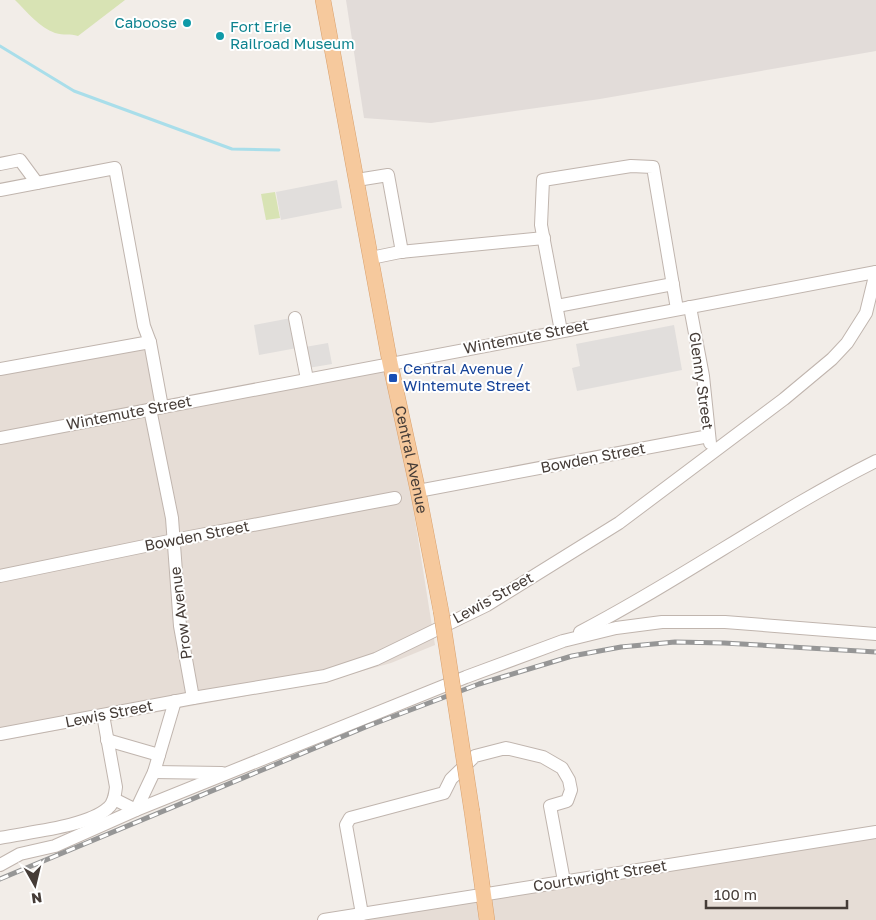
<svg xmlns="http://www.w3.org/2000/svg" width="876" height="920" font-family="'Golos Text',sans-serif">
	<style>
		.residential { fill: #e6ddd6 }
		.industrial { fill: #e2dcd9 }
		.green { fill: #d8e3b4 }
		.parking { fill: #e1dedc }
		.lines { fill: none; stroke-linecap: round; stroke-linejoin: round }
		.stream { stroke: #a9deea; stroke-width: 3 }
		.minor-casing { stroke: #c0b5ae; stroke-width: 14 }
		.major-casing { stroke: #d9a16e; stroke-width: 16 }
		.minor { stroke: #fff; stroke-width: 12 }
		.major { stroke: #f6c99d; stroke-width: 15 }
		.rail-casing { stroke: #969696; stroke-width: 5 }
		.rail { stroke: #fff; stroke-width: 3; stroke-dasharray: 9; stroke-linecap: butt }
		.major-bridge-casing { stroke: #d9a16e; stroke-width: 16; stroke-linecap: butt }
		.major-bridge { stroke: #f6c99d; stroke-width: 15 }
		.culture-dot { fill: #0f9aa8; stroke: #fff; stroke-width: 2 }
		.transit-dot { fill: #1a4fb4; stroke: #fff; stroke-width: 2 }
		.labels { text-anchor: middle; stroke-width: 4; stroke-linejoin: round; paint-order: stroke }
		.culture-label { font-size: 15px; fill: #0d838f; stroke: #fff; text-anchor: end }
		.street-label { font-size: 15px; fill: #453c37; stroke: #fff }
		.transit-label { font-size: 15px; fill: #164399; stroke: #fff; text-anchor: start }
	</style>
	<rect width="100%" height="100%" fill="#f2ede8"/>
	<g class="residential">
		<path d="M 156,343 L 167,402 L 390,363 L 435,645 L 391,663 L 323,682 L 0,741 L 0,368 Z"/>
		<path d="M 876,833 L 876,920 L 324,920 Z"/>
	</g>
	<path class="industrial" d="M 346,0 L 876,0 L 876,51 L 600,99 L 431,123 L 364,118 Z"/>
	<g class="green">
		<path d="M 15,0 L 125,0 L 78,36 C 70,33 64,36 55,33 C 40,28 26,11 15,0 Z"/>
		<path d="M 275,192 L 280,218 L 266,220 L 261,194 Z"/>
	</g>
	<g class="parking">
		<path d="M 337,180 L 342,208 L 281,220 L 276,192 Z"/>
		<path d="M 291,318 L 297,348 L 259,355 L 254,325 Z"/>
		<path d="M 674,325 L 682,370 L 577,391 L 572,368 L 580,366 L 576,344 Z"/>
		<path d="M 328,343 L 332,364 L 308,368 L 305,347 Z"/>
	</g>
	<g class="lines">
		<path class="stream" d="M 0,46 L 74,91 L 232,149 L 279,150"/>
		<defs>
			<g id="minor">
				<path d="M 0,164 L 20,160 L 37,183"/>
				<path d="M 357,180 L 388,175 L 402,252"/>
				<path d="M 0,190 L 115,168 L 144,326 L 150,342 L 162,407"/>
				<path d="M 371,258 L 400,252 L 544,238"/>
				<path d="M 557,306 L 673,284"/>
				<path d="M 690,307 L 703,376 L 710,443"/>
				<path d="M 295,318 L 307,379"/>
				<path d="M 561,331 L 541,225 L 543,180 L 631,166 L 653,167 L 677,309"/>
				<path d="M 0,369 L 150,342"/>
				<path d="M 150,409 L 172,518 L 180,626 L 193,698"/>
				<path d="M 0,438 L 876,272"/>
				<path d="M 418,491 L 709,436"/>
				<path d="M 0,576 L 174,540 L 395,498"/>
				<path d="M 580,632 C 681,580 774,512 876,461"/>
				<path d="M 0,734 L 193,698 L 325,676 L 376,659 L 487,605 L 619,523 L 784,399 L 832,359 L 847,343 L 866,313 L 876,272"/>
				<path d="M 107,740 L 159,755"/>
				<path d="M 154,772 L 222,773"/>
				<path d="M 114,799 L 136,810 L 154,772 L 175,701"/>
				<path d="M 0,838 C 28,832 87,827 108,808 C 114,803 115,795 116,787 L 103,715"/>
				<path d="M 0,865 L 20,854 L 55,846 L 136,810 L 466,677 L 563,641 L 616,628 L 662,622 L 725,622 L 876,634"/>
				<path d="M 362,914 L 346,825 L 350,818 L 444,793 L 451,779 L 475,756 L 506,748 L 543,757 L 562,768 L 569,780 L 571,790 L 567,801 L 550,806 L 564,881"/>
				<path d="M 324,920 L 876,832"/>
			</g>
			<g id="major">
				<path id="s1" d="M 323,0 L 390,363 L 418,491 L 441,611"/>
				<path d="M 472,812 L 487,920"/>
			</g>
		</defs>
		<use href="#minor" class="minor-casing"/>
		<use href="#major" class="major-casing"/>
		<use href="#minor" class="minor"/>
		<use href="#major" class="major"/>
		<defs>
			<path id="rail" d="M 0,879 L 368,726 L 479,684 L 572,656 L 621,647 L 675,642 L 724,643 L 876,652"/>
		</defs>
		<use href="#rail" class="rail-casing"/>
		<use href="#rail" class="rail"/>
		<defs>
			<path id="major-bridge" d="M 441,611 L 472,812"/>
		</defs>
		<use href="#major-bridge" class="major-bridge-casing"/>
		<use href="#major-bridge" class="major-bridge"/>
	</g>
	<g class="culture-dot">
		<circle cx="187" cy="23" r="5"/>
		<circle cx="220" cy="36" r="5"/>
	</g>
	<rect class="transit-dot" x="388" y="373" width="10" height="10" rx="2.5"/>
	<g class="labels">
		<g class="culture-label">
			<text x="177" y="28">Caboose</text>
			<text x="230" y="32" text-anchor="start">Fort Erie<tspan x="230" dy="17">Railroad Museum</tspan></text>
		</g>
		<g class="street-label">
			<text transform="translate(526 337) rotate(-11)" y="5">Wintemute Street</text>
			<text transform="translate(701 381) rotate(82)" y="5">Glenny Street</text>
			<text transform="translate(129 413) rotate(-11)" y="5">Wintemute Street</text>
			<text transform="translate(593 458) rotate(-11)" y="5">Bowden Street</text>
			<text dy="5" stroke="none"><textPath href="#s1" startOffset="468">Central Avenue</textPath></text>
			<text transform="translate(197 536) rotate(-11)" y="5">Bowden Street</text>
			<text transform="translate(493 598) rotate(-29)" y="5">Lewis Street</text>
			<text transform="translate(181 613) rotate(-97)" y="5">Prow Avenue</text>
			<text transform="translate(109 714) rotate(-11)" y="5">Lewis Street</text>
			<text transform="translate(600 876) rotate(-9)" y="5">Courtwright Street</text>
		</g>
		<g class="transit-label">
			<text x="403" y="374">Central Avenue /<tspan x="403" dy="17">Wintemute Street</tspan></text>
		</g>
	</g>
	<g transform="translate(35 885) rotate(172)" stroke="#ffffff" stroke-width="4" paint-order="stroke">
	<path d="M0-4L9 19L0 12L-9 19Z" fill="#453c37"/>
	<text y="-8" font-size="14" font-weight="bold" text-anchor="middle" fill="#453c37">N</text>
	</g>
	<path d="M706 900v8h141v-8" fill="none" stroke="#453c37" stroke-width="2.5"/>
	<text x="714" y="900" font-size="15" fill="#453c37" stroke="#ffffff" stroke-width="4" paint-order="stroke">100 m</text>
</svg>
